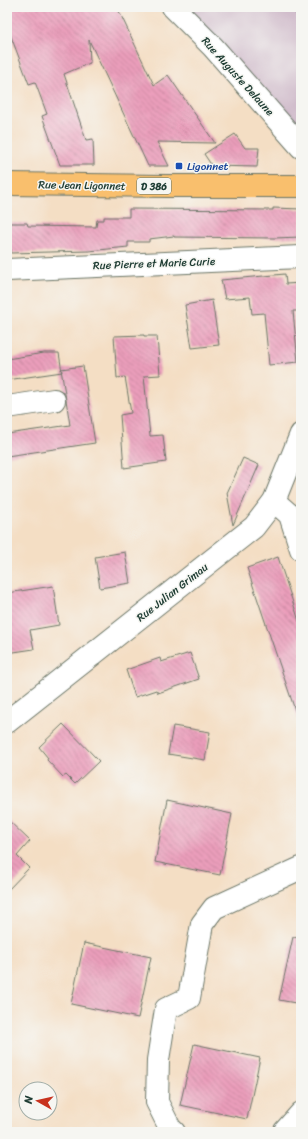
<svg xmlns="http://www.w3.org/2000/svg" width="308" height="1139" font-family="Sriracha,sans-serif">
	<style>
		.industrial { fill: #d1bdcc }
		.building { fill: url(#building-back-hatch) }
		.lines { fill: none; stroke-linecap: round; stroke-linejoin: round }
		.minor-casing { stroke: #6a7566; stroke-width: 24 }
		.major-casing { stroke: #6a7566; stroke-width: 24 }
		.minor { stroke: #fff; stroke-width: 22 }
		.major { stroke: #f9bf6d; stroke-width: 22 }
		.rail-casing { stroke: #1f3d34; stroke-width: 4.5 }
		.rail { stroke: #f6f6f2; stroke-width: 3; stroke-dasharray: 9; stroke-linecap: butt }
		.transit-dot { fill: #1a4fb4; stroke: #f6f6f2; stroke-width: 1.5 }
		.labels { text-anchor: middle; stroke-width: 3; stroke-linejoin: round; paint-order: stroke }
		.shield { fill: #f6f6f2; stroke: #60746d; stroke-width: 1 }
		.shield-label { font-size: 10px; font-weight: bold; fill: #1f3d34 }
		.street-label { font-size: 11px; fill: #1f3d34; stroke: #f6f6f2 }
		.transit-label { font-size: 11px; fill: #164399; stroke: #f6f6f2; text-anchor: start }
	</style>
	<defs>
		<pattern id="building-back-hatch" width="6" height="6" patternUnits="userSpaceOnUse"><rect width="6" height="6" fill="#eb9ebb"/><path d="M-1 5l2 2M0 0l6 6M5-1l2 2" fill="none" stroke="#be8299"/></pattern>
	</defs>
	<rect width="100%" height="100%" fill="#f6f6f2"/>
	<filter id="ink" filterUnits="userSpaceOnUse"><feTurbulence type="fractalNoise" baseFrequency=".025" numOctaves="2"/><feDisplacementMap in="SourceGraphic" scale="8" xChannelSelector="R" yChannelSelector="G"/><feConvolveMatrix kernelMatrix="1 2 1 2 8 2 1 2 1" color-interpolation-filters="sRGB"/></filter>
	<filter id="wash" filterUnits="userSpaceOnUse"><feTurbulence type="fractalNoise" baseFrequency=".012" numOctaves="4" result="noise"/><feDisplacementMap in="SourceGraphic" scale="16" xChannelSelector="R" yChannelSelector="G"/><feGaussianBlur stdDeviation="0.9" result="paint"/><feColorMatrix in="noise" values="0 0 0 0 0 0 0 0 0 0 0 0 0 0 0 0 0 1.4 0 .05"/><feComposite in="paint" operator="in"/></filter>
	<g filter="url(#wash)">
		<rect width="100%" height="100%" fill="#f4dec4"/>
		<path class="industrial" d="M 174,7 L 301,7 L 301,143 Z"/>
		<g id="blocks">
			<g class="building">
				<path d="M 7,7 L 117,7 L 154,85 L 168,75 L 215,143 L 157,142 L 169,166 L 148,166 L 89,40 L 90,63 L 64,74 L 86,140 L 93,139 L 94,165 L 60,165 L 42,116 L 47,114 L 35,82 L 29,84 L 7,26 Z"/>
				<path d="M 235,134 L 245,148 L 259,148 L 257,167 L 212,166 L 204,154 Z"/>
				<path d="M 273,208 L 301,209 L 301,237 L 274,238 L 174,237 L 174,236 L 149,239 L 149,242 L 128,242 L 128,247 L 89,251 L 11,253 L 11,249 L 7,250 L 7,223 L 27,223 L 28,226 L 96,227 L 97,220 L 104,220 L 104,217 L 129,217 L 129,209 L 273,210 Z"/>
				<path d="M 285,274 L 286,284 L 301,283 L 301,311 L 293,311 L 298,362 L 269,365 L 264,313 L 252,314 L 250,297 L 225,299 L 221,280 Z"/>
				<path d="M 212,300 L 219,345 L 192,348 L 185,305 Z"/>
				<path d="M 144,335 L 144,336 L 157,336 L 160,375 L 144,376 L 150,436 L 163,435 L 166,462 L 124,468 L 120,415 L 131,413 L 125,377 L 117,378 L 114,336 Z"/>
				<path d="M 44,353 L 59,353 L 62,372 L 7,380 L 7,359 Z"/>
				<path d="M 83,366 L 95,443 L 7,456 L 7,434 L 70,425 L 61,369 Z"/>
				<path d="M 243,458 L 259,465 L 233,525 L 227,493 Z"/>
				<path d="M 125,552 L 130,583 L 100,588 L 95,557 Z"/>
				<path d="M 278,557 L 301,627 L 301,719 L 298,719 L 247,568 Z"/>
				<path d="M 53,586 L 59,625 L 30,630 L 34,649 L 7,653 L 7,593 Z"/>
				<path d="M 190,653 L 199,679 L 158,693 L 156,690 L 135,697 L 126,670 L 160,658 L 161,662 Z"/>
				<path d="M 63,724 L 99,761 L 75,784 L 66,775 L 63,777 L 47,760 L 48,758 L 39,747 Z"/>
				<path d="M 173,726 L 210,732 L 205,760 L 168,754 Z"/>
				<path d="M 167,800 L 232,814 L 220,875 L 155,862 Z"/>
				<path d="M 7,819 L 30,841 L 17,856 L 29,868 L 7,891 Z"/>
				<path d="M 293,937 L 301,938 L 301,1004 L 279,1000 Z"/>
				<path d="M 84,943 L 151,957 L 138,1018 L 71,1004 Z"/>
				<path d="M 194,1044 L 260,1058 L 247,1119 L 180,1105 Z"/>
			</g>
		</g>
	</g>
	<g filter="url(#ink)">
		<use href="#blocks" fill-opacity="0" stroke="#6a7566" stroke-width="1"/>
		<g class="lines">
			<defs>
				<g id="minor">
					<path d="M 173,7 L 213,47 L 301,147"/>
					<path d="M 7,270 L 301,257"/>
					<path d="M 7,407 L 54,400"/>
					<path d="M 274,501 L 290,515 L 301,549"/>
					<path d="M 7,722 L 254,527 L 274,501 L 301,434"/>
					<path d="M 174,1132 L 170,1128 L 157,1102 L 158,1060 L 166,1009 L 189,998 L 202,924 L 214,908 L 301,868"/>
					<path d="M 284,1132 L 301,1113"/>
				</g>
				<path id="major" d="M 7,184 L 166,186 L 301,186"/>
			</defs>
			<use href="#minor" class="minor-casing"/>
			<use href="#major" class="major-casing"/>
			<use href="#minor" class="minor"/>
			<use href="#major" class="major"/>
			<defs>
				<path id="rail" d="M 293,7 L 301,17"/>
			</defs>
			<use href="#rail" class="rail-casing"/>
			<use href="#rail" class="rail"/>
		</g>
	</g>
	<rect class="transit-dot" x="175" y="162" width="8" height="8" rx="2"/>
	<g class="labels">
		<rect class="shield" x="137" y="178" width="34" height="16" rx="3"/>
		<g class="shield-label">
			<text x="154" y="190">D 386</text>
		</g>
		<g class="street-label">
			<text transform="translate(238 76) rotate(48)" y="4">Rue Auguste Delaune</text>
			<text transform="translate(82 185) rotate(1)" y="4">Rue Jean Ligonnet</text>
			<text transform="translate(154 263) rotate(-2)" y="4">Rue Pierre et Marie Curie</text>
			<text transform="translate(172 592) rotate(-38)" y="4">Rue Julian Grimau</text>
		</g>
		<g class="transit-label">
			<text x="187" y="170">Ligonnet</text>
		</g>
	</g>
	<rect width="308" height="1139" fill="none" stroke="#f6f6f2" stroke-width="24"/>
	<g transform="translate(38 1101) rotate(278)"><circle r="19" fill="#f6f6f2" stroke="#a0aca6"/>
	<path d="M0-3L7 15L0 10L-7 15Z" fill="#c8321e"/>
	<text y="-6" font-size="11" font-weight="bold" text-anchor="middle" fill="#1f3d34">N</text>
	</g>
</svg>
